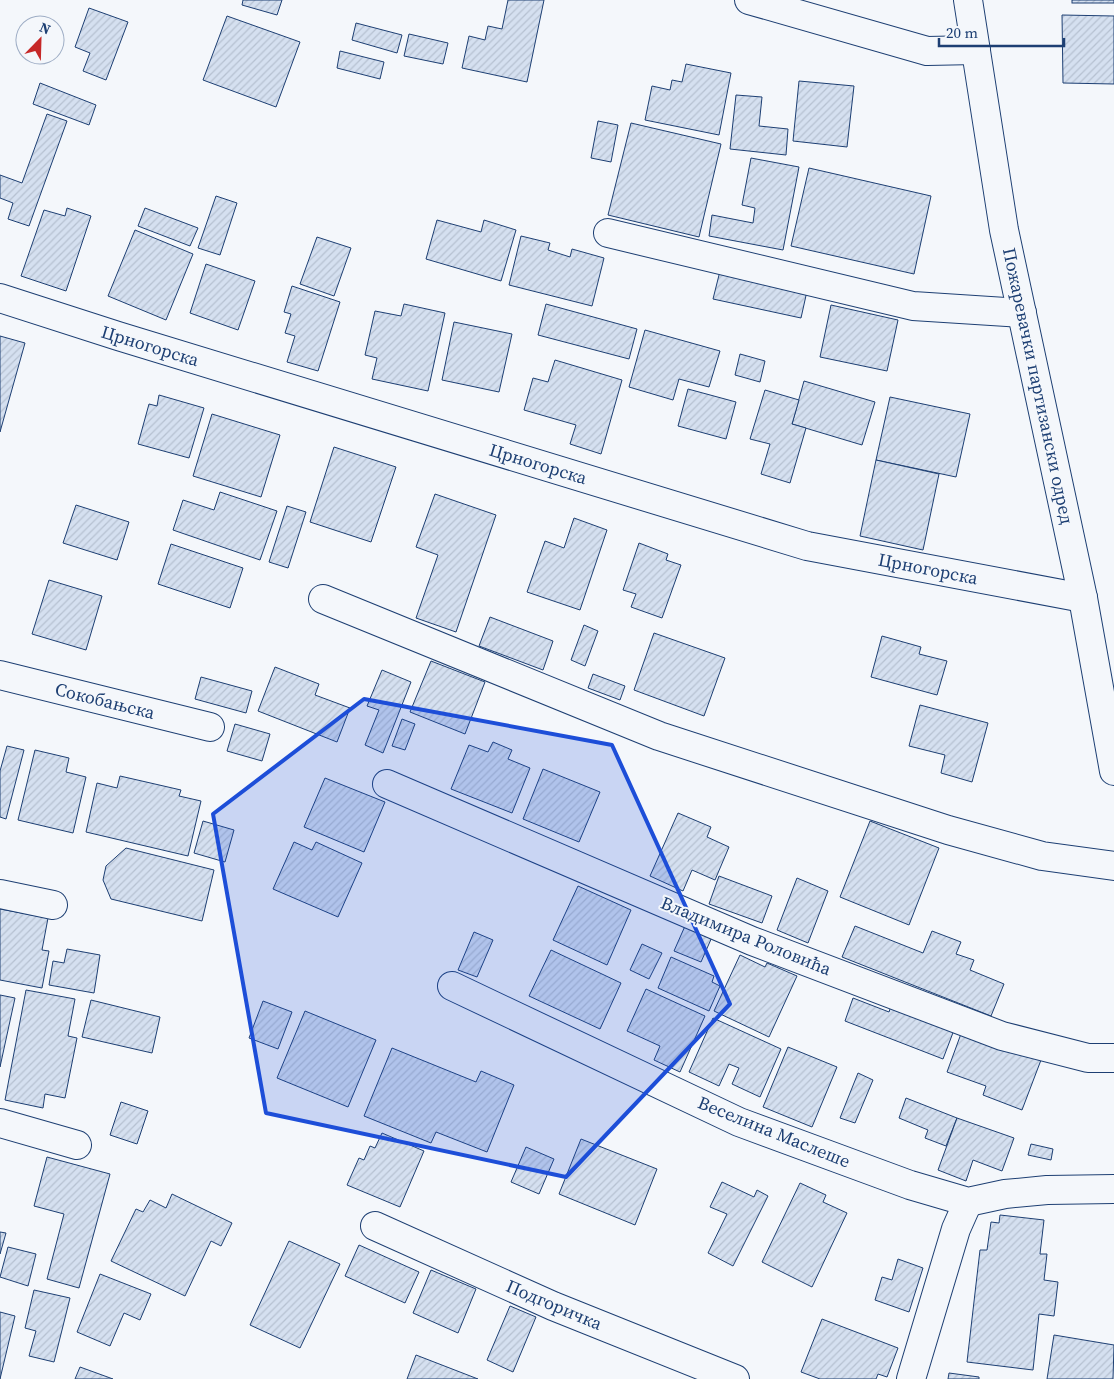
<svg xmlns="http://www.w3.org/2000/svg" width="1114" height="1379" font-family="'Source Serif 4',serif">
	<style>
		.building { fill: url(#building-hatch); stroke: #1d3f73 }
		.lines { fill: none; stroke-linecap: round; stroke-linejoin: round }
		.minor-casing { stroke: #1d3f73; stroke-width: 30 }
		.minor { stroke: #f4f7fb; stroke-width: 28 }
		.marked { fill: #1d4ed8; fill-opacity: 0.2; stroke: #1d4ed8; stroke-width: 4; stroke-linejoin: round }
		.labels { text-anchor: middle; stroke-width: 4; stroke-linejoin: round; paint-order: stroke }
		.street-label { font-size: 18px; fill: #1d3f73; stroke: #f4f7fb }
	</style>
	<defs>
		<pattern id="building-hatch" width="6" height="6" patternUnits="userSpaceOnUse" patternTransform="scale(1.25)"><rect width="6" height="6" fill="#d5e0f0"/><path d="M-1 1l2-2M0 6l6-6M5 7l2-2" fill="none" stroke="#b6c1d1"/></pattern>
	</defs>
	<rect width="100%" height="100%" fill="#f4f7fb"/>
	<g class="building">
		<path d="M 243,0 L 282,0 L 277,15 L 242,5 Z"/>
		<path d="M 508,0 L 544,0 L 527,82 L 462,68 L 469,36 L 485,40 L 488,26 L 502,29 Z"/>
		<rect x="1072" y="0" width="42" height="3"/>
		<path d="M 89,8 L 128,22 L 106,80 L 83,71 L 90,53 L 75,47 Z"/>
		<path d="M 1062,15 L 1114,16 L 1114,84 L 1063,83 Z"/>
		<path d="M 227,16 L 300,42 L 276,107 L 203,80 Z"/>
		<path d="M 356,23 L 402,35 L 397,53 L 352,40 Z"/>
		<path d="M 409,34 L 448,43 L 443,64 L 404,56 Z"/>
		<path d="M 340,51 L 384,62 L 380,79 L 337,68 Z"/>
		<path d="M 686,64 L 731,73 L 719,135 L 645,120 L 652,86 L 670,90 L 672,80 L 682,82 Z"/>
		<path d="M 799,81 L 854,86 L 847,147 L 793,141 Z"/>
		<path d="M 40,83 L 96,105 L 89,125 L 33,104 Z"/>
		<path d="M 736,95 L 762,97 L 759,126 L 788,129 L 786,155 L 730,149 Z"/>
		<path d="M 47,114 L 67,121 L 29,226 L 8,219 L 13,203 L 0,198 L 0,175 L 22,183 Z"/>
		<path d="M 598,121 L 618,125 L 611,162 L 591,158 Z"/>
		<path d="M 631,123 L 721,144 L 699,237 L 608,215 Z"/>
		<path d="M 751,158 L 799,167 L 783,250 L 709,236 L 712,215 L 753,223 L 755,208 L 742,205 Z"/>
		<path d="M 809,168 L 931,196 L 914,274 L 791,246 Z"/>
		<path d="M 216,196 L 237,203 L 220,255 L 198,248 Z"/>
		<path d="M 67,208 L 91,216 L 66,291 L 21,276 L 44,210 L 65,216 Z"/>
		<path d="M 145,208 L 198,228 L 190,246 L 138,226 Z"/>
		<path d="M 437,220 L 481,232 L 484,220 L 516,230 L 501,281 L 426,259 Z"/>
		<path d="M 135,230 L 193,254 L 166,320 L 108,296 Z"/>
		<path d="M 521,236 L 550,243 L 548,250 L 570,257 L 572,249 L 604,258 L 592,306 L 509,285 Z"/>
		<path d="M 317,237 L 351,248 L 334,296 L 300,284 Z"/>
		<path d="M 206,264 L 255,281 L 238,330 L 190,313 Z"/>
		<path d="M 720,271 L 807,291 L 801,318 L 713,299 Z"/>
		<path d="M 292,286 L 340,302 L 318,371 L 287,362 L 295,336 L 285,333 L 291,314 L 284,312 Z"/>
		<path d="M 404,304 L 445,313 L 428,391 L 372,379 L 377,358 L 365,355 L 375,311 L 401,316 Z"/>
		<path d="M 546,304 L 637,329 L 629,359 L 538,335 Z"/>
		<path d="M 831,305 L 898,320 L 887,371 L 820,357 Z"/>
		<path d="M 454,322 L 512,334 L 499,392 L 442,380 Z"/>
		<path d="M 645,330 L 720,351 L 709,387 L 679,379 L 673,400 L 629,387 Z"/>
		<path d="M 0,336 L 25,343 L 0,432 Z"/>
		<path d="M 740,354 L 765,361 L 760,382 L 735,375 Z"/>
		<path d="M 555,360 L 622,380 L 601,454 L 570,444 L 576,425 L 524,410 L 533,378 L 548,382 Z"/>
		<path d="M 804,381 L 875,402 L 862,445 L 792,424 Z"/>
		<path d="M 688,389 L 736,402 L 726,439 L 678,426 Z"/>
		<path d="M 765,390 L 799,400 L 792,424 L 806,428 L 790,483 L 761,474 L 770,444 L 750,439 Z"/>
		<path d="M 159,395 L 204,408 L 189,458 L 138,444 L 149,404 L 157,406 Z"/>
		<path d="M 890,397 L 970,414 L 956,477 L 876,460 Z"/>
		<path d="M 212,414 L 280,435 L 261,497 L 193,476 Z"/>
		<path d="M 334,447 L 396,467 L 371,542 L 310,522 Z"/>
		<path d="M 876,460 L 939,474 L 923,550 L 860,536 Z"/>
		<path d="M 220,492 L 277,511 L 260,560 L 173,530 L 183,500 L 214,510 Z"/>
		<path d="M 435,494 L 496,515 L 456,632 L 416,618 L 438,555 L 416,547 Z"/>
		<path d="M 76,505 L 129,522 L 117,560 L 63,543 Z"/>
		<path d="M 287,506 L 306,512 L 288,568 L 269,562 Z"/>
		<path d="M 574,518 L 607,530 L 580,610 L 527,592 L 545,541 L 564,548 Z"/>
		<path d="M 639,543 L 668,554 L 666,560 L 681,565 L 662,618 L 631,607 L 636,594 L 623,590 Z"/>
		<path d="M 171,544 L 243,568 L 230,608 L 158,584 Z"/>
		<path d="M 49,580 L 102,596 L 86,650 L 32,634 Z"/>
		<path d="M 490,617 L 553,641 L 543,670 L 479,646 Z"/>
		<path d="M 584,625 L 598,631 L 585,666 L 571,660 Z"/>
		<path d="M 654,633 L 725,658 L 704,716 L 634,690 Z"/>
		<path d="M 882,636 L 921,647 L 919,654 L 947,661 L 937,695 L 871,677 Z"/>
		<path d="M 431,661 L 485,682 L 465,734 L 410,712 Z"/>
		<path d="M 275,667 L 319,684 L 315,695 L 350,708 L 337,742 L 258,711 Z"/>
		<path d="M 382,670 L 411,682 L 383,753 L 365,745 L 379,710 L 367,706 Z"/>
		<path d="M 593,674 L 625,686 L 620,700 L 588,688 Z"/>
		<path d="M 201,677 L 252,691 L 246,713 L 195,699 Z"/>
		<path d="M 920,705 L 988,723 L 972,782 L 941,773 L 945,755 L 909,746 Z"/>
		<path d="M 402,719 L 415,724 L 405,750 L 392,746 Z"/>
		<path d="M 235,724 L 270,734 L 262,761 L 227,751 Z"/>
		<path d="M 493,742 L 512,750 L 508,759 L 530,768 L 512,813 L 451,789 L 469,745 L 488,752 Z"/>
		<path d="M 7,746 L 24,750 L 6,819 L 0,817 L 0,771 Z"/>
		<path d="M 35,750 L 69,758 L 66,772 L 86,777 L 73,833 L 18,820 Z"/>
		<path d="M 543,769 L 600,792 L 579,842 L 523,819 Z"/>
		<path d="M 120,776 L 181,790 L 179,796 L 201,801 L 188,856 L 86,832 L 97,783 L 117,788 Z"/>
		<path d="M 325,778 L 385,802 L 364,852 L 304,827 Z"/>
		<path d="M 678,813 L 711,827 L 707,837 L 729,847 L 715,880 L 692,870 L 683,891 L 650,876 Z"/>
		<path d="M 203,821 L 234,830 L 225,862 L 194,853 Z"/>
		<path d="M 870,821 L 939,848 L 909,925 L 840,897 Z"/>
		<path d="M 294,842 L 312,850 L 316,842 L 362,863 L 338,917 L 273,889 Z"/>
		<path d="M 126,848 L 214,870 L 202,921 L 111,899 L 103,880 L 106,866 Z"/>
		<path d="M 719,876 L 772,896 L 762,923 L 709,904 Z"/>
		<path d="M 797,878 L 828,891 L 808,943 L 777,930 Z"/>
		<path d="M 578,886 L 631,910 L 607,965 L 553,940 Z"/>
		<path d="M 0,909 L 48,918 L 42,950 L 49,951 L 42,988 L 0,980 Z"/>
		<path d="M 685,926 L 712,937 L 701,962 L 674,951 Z"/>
		<path d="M 855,926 L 923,953 L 932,931 L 961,942 L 956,954 L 974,960 L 970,970 L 1004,984 L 991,1016 L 842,957 Z"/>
		<path d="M 474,932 L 493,940 L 477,977 L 458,970 Z"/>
		<path d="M 642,944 L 662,953 L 649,979 L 630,970 Z"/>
		<path d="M 67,949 L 100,955 L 94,993 L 49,985 L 53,961 L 64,963 Z"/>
		<path d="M 551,950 L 621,983 L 600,1029 L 529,996 Z"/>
		<path d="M 740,955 L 765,967 L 767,963 L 797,976 L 769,1037 L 714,1011 Z"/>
		<path d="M 671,957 L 714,976 L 712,982 L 720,986 L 709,1011 L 658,988 Z"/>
		<path d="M 646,989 L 705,1016 L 680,1072 L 654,1060 L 660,1046 L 627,1031 Z"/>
		<path d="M 26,990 L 75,999 L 68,1036 L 77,1038 L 65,1098 L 45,1094 L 43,1108 L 5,1100 Z"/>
		<path d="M 0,995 L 15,998 L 0,1067 Z"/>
		<path d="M 853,998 L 889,1012 L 891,1006 L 954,1030 L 943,1059 L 845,1021 Z"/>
		<path d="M 91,1000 L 160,1017 L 152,1053 L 82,1037 Z"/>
		<path d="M 263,1001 L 292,1012 L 278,1049 L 249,1038 Z"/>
		<path d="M 305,1011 L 376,1040 L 348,1107 L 277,1078 Z"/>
		<path d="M 713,1018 L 781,1049 L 760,1097 L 732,1084 L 739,1068 L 729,1064 L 719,1086 L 689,1072 Z"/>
		<path d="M 962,1031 L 1041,1060 L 1022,1110 L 983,1095 L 986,1086 L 947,1072 Z"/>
		<path d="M 788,1047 L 837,1067 L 812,1127 L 763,1107 Z"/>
		<path d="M 392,1048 L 476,1082 L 481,1071 L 514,1085 L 487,1152 L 436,1132 L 431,1143 L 364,1116 Z"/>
		<path d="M 858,1073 L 873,1080 L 855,1123 L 840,1118 Z"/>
		<path d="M 906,1098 L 957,1118 L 946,1146 L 925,1138 L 928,1130 L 899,1118 Z"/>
		<path d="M 121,1102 L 148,1111 L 137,1144 L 110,1135 Z"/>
		<path d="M 957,1118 L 1014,1138 L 1002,1171 L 973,1160 L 966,1181 L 938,1170 Z"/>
		<path d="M 382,1133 L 424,1151 L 400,1207 L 347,1185 L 359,1158 L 364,1160 L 370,1146 L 375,1148 Z"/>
		<path d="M 581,1139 L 657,1169 L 635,1225 L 559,1194 Z"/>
		<path d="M 1031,1144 L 1053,1149 L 1051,1160 L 1028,1155 Z"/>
		<path d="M 526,1147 L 554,1159 L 539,1194 L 511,1182 Z"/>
		<path d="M 47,1157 L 110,1174 L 79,1288 L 47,1279 L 64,1214 L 34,1206 Z"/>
		<path d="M 722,1182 L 754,1197 L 757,1190 L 768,1196 L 733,1266 L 708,1253 L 727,1214 L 710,1207 Z"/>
		<path d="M 800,1183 L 826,1195 L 823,1202 L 847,1213 L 812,1287 L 762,1262 Z"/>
		<path d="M 172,1194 L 232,1223 L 221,1246 L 211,1241 L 185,1296 L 111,1261 L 136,1209 L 143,1212 L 150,1200 L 166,1208 Z"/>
		<path d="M 1000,1215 L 1044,1220 L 1040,1254 L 1047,1254 L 1044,1280 L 1058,1282 L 1054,1316 L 1039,1314 L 1033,1370 L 967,1362 L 980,1250 L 987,1250 L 991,1222 L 999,1223 Z"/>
		<path d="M 0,1232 L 6,1233 L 0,1254 Z"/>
		<path d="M 289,1241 L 340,1264 L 300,1348 L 250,1325 Z"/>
		<path d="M 359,1245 L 419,1272 L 405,1303 L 345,1276 Z"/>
		<path d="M 8,1247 L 36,1254 L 28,1286 L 0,1277 Z"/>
		<path d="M 898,1259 L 923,1268 L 909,1312 L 875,1300 L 882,1277 L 892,1280 Z"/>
		<path d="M 431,1270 L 476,1289 L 458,1333 L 413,1313 Z"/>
		<path d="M 100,1274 L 151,1294 L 140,1320 L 124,1313 L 110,1346 L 77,1332 Z"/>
		<path d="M 34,1290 L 70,1298 L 54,1362 L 29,1356 L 36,1331 L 25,1328 Z"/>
		<path d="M 510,1306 L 536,1317 L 513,1372 L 487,1360 Z"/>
		<path d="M 0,1312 L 15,1316 L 0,1379 Z"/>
		<path d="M 822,1319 L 898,1348 L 887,1377 L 878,1374 L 876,1379 L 820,1379 L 801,1372 Z"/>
		<path d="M 1054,1335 L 1114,1345 L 1113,1379 L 1047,1379 Z"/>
		<path d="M 416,1355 L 478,1379 L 407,1379 Z"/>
		<path d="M 80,1367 L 113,1379 L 75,1379 Z"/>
		<path d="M 949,1373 L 979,1377 L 979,1379 L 948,1379 Z"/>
	</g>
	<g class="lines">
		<defs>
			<g id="minor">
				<path d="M 749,0 L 927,51 L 976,50"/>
				<path d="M 968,0 L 1004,230 L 1083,598 L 1114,771"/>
				<path d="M 608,233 L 913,306 L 1022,313"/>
				<path d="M 0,298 L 118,336 L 807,546 L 1083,598"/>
				<path d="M 323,599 L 659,736 L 948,830 L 1042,856 L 1114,866"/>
				<path d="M 0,675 L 210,727"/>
				<path d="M 387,784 L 752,941 L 1002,1036 L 1088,1058 L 1114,1058"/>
				<path d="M 0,894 L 53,905"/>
				<path d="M 452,986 L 739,1122 L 910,1185 L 968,1202 L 1005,1194 L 1047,1190 L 1114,1189"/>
				<path d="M 0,1123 L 77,1145"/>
				<path d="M 375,1226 L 553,1306 L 735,1379"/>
				<path d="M 911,1379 L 956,1229 L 968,1202"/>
			</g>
		</defs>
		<use href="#minor" class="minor-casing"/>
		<use href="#minor" class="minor"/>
	</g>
	<path class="marked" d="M 364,699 L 612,745 L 730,1004 L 566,1177 L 266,1113 L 213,814 Z"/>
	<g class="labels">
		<g class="street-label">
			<text transform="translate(150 346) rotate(17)" y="6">Црногорска</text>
			<text transform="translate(1038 386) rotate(78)" y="6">Пожаревачки партизански одред</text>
			<text transform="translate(538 464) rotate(17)" y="6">Црногорска</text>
			<text transform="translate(928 569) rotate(11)" y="6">Црногорска</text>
			<text transform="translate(105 701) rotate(14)" y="6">Сокобањска</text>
			<text transform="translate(746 936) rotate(22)" y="6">Владимира Роловића</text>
			<text transform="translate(774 1132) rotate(22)" y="6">Веселина Маслеше</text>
			<text transform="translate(554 1305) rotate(23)" y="6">Подгоричка</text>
		</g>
	</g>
	<g transform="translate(40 40) rotate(23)"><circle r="24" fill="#f4f7fb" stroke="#9eadc5"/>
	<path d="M0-4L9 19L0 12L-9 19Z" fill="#c62828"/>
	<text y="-8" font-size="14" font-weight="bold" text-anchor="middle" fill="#1d3f73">N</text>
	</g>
	<path d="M939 38v8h125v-8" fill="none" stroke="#1d3f73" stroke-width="2.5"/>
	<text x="946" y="38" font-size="15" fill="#1d3f73" stroke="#f4f7fb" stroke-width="4" paint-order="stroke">20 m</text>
</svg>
